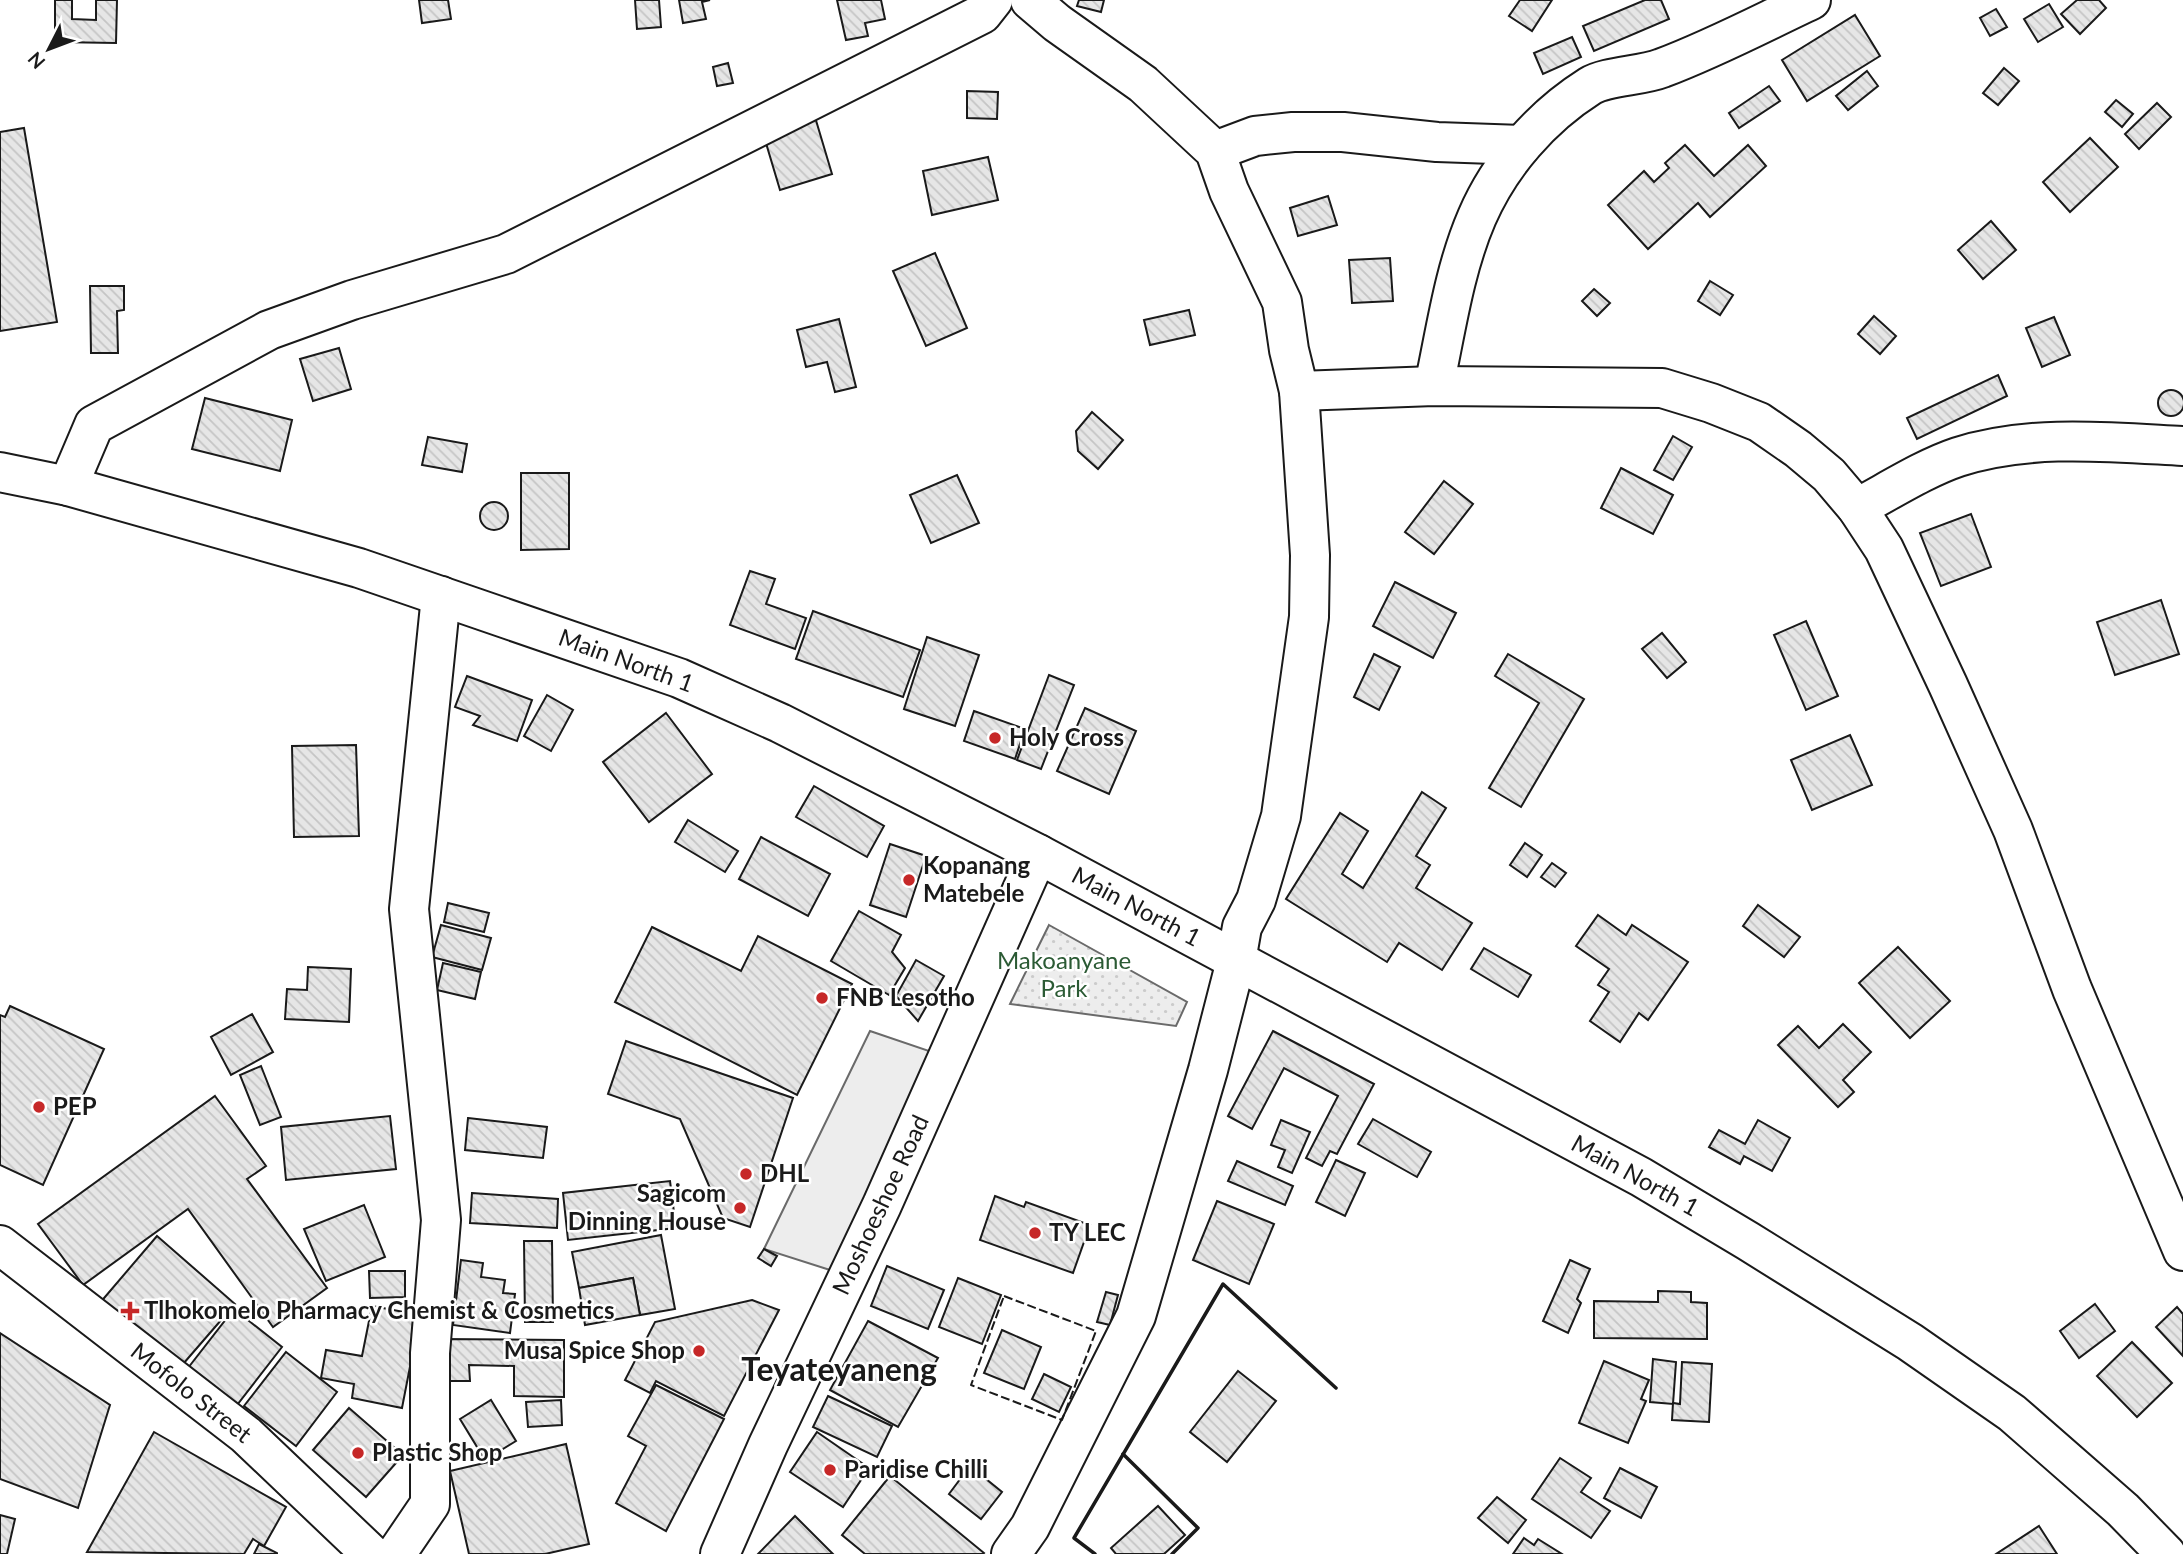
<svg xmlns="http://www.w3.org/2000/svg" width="2183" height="1554" font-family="Lato,sans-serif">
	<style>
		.park { fill: url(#park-dots); stroke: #6a6a6a; stroke-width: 2 }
		.built { fill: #ededed; stroke: #6a6a6a; stroke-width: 2 }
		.building { fill: url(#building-back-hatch); stroke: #1a1a1a; stroke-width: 2 }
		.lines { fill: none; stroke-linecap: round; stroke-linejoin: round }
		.minor-casing { stroke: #1a1a1a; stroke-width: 42 }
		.major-casing { stroke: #1a1a1a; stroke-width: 42 }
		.minor { stroke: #fff; stroke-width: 38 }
		.major { stroke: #fff; stroke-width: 38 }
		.fence { stroke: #1a1a1a; stroke-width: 2; stroke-dasharray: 9 3.5; stroke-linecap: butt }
		.wall { stroke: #1a1a1a; stroke-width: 3.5 }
		.poi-dot { fill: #c62828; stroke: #fff; stroke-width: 2.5 }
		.labels { text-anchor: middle; stroke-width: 5; stroke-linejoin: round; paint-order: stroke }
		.street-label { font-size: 24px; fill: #1a1a1a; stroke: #fff }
		.poi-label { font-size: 24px; font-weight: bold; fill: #1a1a1a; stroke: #fff; text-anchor: start }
		.park-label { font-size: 24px; fill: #2b5a34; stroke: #fff }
		.district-label { font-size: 32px; font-weight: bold; fill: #1a1a1a; stroke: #fff }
	</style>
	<defs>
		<pattern id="park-dots" width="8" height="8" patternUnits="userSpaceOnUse" patternTransform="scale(1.75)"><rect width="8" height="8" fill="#ededed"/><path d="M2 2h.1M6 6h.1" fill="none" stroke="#cbcbcb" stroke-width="1.8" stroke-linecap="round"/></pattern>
		<pattern id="building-back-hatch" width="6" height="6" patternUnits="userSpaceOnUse" patternTransform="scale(1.75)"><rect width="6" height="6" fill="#e6e6e6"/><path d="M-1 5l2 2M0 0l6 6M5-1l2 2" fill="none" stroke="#c5c5c5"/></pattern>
	</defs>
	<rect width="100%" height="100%" fill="#fff"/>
	<path class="park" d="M 1049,925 L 1187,1002 L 1176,1026 L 1010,1004 Z"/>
	<path class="built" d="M 870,1031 L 935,1053 L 830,1270 L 764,1249 Z"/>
	<g class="building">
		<path d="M 55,0 L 72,0 L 72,19 L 96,20 L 96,0 L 117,0 L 116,43 L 55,42 Z"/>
		<path d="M 419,0 L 448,0 L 451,19 L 422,23 Z"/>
		<path d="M 635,0 L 659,0 L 661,27 L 637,29 Z"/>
		<path d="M 679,0 L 710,0 L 702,2 L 706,19 L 683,23 Z"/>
		<path d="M 837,0 L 881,0 L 885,19 L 865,23 L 868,36 L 846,40 Z"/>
		<path d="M 1079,0 L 1104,0 L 1101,12 L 1077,6 Z"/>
		<path d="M 1520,0 L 1552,0 L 1532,31 L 1509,16 Z"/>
		<path d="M 1645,0 L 1661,0 L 1669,19 L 1594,51 L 1583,26 Z"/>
		<path d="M 2077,0 L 2099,0 L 2106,8 L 2080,34 L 2061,14 Z"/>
		<path d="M 2049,4 L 2063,27 L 2038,42 L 2024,19 Z"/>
		<path d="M 1996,9 L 2007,27 L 1990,36 L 1980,18 Z"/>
		<path d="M 1855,15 L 1880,56 L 1807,101 L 1782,60 Z"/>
		<path d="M 1572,37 L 1581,57 L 1543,74 L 1534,53 Z"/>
		<path d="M 728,63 L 733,83 L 717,86 L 713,67 Z"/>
		<path d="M 2004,68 L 2019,81 L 1998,105 L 1983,93 Z"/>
		<path d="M 1867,71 L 1878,86 L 1848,110 L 1836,96 Z"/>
		<path d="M 1769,86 L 1780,101 L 1739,128 L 1729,113 Z"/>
		<path d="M 967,91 L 998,92 L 997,119 L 967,118 Z"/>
		<path d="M 2116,100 L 2133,114 L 2122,127 L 2105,112 Z"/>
		<path d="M 2157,103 L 2171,117 L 2139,149 L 2125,134 Z"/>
		<path d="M 815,117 L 832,174 L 780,190 L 763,133 Z"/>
		<path d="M 24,128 L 57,322 L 0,331 L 0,132 Z"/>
		<path d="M 2090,138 L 2118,167 L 2070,212 L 2043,182 Z"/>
		<path d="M 1685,145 L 1714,176 L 1748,145 L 1766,166 L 1710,217 L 1698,203 L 1648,249 L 1608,205 L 1644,171 L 1654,182 L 1669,168 L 1665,163 Z"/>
		<path d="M 988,157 L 998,200 L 932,215 L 923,171 Z"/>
		<path d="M 1328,196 L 1337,225 L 1298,236 L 1290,208 Z"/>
		<path d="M 1991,221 L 2016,250 L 1983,279 L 1958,250 Z"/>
		<path d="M 935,253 L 967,328 L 926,346 L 893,271 Z"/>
		<path d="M 1390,258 L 1393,301 L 1352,303 L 1349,260 Z"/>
		<path d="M 1710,281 L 1733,295 L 1720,315 L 1698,301 Z"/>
		<path d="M 90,286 L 124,286 L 124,310 L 117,311 L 118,353 L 91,353 Z"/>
		<path d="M 1594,289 L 1610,303 L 1597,316 L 1582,301 Z"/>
		<path d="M 1189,310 L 1195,335 L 1150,345 L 1144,320 Z"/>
		<path d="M 1874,316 L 1896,336 L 1880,354 L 1858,334 Z"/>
		<path d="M 2054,317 L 2070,355 L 2042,367 L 2026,328 Z"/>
		<path d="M 839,319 L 856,387 L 835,392 L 827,362 L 806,367 L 797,330 Z"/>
		<path d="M 339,348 L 351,389 L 313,401 L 300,359 Z"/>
		<path d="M 1998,375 L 2007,396 L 1917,439 L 1907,418 Z"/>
		<circle cx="2171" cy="403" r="13"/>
		<path d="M 205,398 L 292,420 L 280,471 L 192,449 Z"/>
		<path d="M 1092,412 L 1123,440 L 1098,469 L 1078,451 L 1076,431 Z"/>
		<path d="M 1673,436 L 1692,447 L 1673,480 L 1654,470 Z"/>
		<path d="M 428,437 L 467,444 L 462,472 L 422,465 Z"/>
		<path d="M 1621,468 L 1673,495 L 1653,534 L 1601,508 Z"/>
		<path d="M 521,473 L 569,473 L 569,549 L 521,550 Z"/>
		<path d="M 957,475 L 979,523 L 931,543 L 910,495 Z"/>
		<path d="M 1444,481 L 1473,504 L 1434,554 L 1405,532 Z"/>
		<circle cx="494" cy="516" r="14"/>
		<path d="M 1971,514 L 1991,567 L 1941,586 L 1920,533 Z"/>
		<path d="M 750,571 L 775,579 L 766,604 L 806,618 L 795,649 L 730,625 Z"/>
		<path d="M 1395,582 L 1456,613 L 1433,658 L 1373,626 Z"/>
		<path d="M 2161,600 L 2179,654 L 2115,675 L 2097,622 Z"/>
		<path d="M 813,611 L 920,650 L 903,697 L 796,659 Z"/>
		<path d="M 1806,621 L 1838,696 L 1806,710 L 1774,635 Z"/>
		<path d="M 1662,633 L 1686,662 L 1667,678 L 1642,649 Z"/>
		<path d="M 927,637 L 979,655 L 955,726 L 904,709 Z"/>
		<path d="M 1374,654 L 1400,667 L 1379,710 L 1354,697 Z"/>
		<path d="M 1508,654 L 1584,699 L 1521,807 L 1489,788 L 1539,703 L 1495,676 Z"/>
		<path d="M 1049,675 L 1074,685 L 1041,769 L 1017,760 Z"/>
		<path d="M 467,676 L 532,700 L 517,741 L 473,725 L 480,716 L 455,707 Z"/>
		<path d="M 547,695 L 573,710 L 551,751 L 524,736 Z"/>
		<path d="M 1085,708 L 1136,731 L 1109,794 L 1057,771 Z"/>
		<path d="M 974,711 L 1025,729 L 1015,759 L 964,741 Z"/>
		<path d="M 666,713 L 712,774 L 649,822 L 603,762 Z"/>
		<path d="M 1850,735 L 1872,785 L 1812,810 L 1791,760 Z"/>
		<path d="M 356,745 L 359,836 L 294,837 L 292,746 Z"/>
		<path d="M 814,786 L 884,826 L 867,857 L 796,817 Z"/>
		<path d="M 1422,792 L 1446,808 L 1416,856 L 1430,865 L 1416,888 L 1472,923 L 1442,970 L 1399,943 L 1387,962 L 1286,899 L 1340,813 L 1368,831 L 1342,874 L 1363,888 Z"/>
		<path d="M 688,820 L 738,851 L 725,872 L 675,842 Z"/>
		<path d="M 761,837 L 830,874 L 808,916 L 739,879 Z"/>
		<path d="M 1525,843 L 1542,855 L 1527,877 L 1510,865 Z"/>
		<path d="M 890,844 L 926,856 L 906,917 L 870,905 Z"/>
		<path d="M 1552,863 L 1566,873 L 1555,887 L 1541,877 Z"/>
		<path d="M 448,903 L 489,913 L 484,932 L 444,922 Z"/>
		<path d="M 1758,905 L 1800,937 L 1784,957 L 1743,926 Z"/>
		<path d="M 859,911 L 901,935 L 892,952 L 905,968 L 889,995 L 831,961 Z"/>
		<path d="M 1598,915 L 1626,935 L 1632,925 L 1688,962 L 1648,1020 L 1639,1013 L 1620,1042 L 1590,1021 L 1609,992 L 1598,985 L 1609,969 L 1576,946 Z"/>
		<path d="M 441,925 L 491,938 L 482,970 L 432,957 Z"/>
		<path d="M 652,927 L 741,971 L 758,936 L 852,984 L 797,1095 L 615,1002 Z"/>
		<path d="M 1898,947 L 1950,1001 L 1910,1038 L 1859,983 Z"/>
		<path d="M 1484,948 L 1531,975 L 1518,997 L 1471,969 Z"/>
		<path d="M 916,960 L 944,976 L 918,1021 L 896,996 Z"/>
		<path d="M 443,963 L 481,972 L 475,999 L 437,990 Z"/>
		<path d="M 308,967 L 351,969 L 349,1022 L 285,1019 L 287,989 L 307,990 Z"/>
		<path d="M 10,1006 L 104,1049 L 43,1185 L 0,1165 L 0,1015 L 5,1017 Z"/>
		<path d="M 252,1014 L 273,1052 L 231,1075 L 211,1037 Z"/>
		<path d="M 1843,1024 L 1871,1052 L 1843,1080 L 1854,1092 L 1838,1107 L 1778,1045 L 1798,1026 L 1819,1048 Z"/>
		<path d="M 1273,1031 L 1374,1084 L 1337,1154 L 1330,1151 L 1322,1166 L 1306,1158 L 1338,1096 L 1284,1068 L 1252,1129 L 1228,1116 Z"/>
		<path d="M 626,1041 L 793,1098 L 750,1227 L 723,1218 L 680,1119 L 608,1094 Z"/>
		<path d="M 261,1066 L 281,1117 L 260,1125 L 240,1075 Z"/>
		<path d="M 215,1096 L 266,1166 L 247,1179 L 327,1288 L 273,1327 L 188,1209 L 83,1285 L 38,1224 Z"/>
		<path d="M 390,1116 L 396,1169 L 286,1180 L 281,1127 Z"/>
		<path d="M 468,1118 L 547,1127 L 543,1158 L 465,1150 Z"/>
		<path d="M 1373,1119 L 1431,1152 L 1417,1177 L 1358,1144 Z"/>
		<path d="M 1281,1120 L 1310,1132 L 1292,1173 L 1278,1167 L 1285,1150 L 1271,1145 Z"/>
		<path d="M 1758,1120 L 1790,1138 L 1772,1171 L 1744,1156 L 1740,1164 L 1709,1147 L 1719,1130 L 1745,1144 Z"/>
		<path d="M 1336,1160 L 1365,1173 L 1345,1216 L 1316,1202 Z"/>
		<path d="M 1237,1161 L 1293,1186 L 1285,1205 L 1228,1181 Z"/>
		<path d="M 670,1181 L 676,1228 L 568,1240 L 563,1193 Z"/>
		<path d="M 472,1193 L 558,1199 L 557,1228 L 470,1223 Z"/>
		<path d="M 995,1196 L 1024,1207 L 1026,1202 L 1090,1225 L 1073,1273 L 980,1240 Z"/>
		<path d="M 1217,1201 L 1274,1224 L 1249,1284 L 1193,1260 Z"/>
		<path d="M 364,1205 L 385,1257 L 326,1281 L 304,1229 Z"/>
		<path d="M 661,1235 L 675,1309 L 640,1315 L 633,1278 L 579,1288 L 572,1252 Z"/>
		<path d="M 157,1236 L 235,1304 L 177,1371 L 99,1304 Z"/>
		<path d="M 524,1241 L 552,1241 L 553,1322 L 525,1322 Z"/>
		<path d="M 764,1249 L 777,1256 L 771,1266 L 758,1258 Z"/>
		<path d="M 461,1260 L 483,1263 L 481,1277 L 505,1280 L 503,1293 L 515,1294 L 510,1333 L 453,1325 Z"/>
		<path d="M 1570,1260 L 1590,1269 L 1577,1299 L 1581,1303 L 1568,1333 L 1543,1321 Z"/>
		<path d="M 887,1266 L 944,1290 L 928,1329 L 871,1306 Z"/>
		<path d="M 369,1271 L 405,1271 L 405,1297 L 370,1298 Z"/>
		<path d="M 633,1278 L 640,1315 L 585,1325 L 579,1288 Z"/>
		<path d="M 958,1278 L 1001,1295 L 982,1344 L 939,1327 Z"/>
		<path d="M 1658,1291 L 1691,1292 L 1691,1302 L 1707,1303 L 1707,1339 L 1594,1338 L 1594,1301 L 1658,1302 Z"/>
		<path d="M 1106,1292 L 1118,1295 L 1110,1325 L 1097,1322 Z"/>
		<path d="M 752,1300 L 779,1310 L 724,1416 L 656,1381 L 650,1393 L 625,1380 L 655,1322 Z"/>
		<path d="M 2095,1304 L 2115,1331 L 2079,1358 L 2060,1331 Z"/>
		<path d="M 372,1306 L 420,1315 L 402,1408 L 352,1398 L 354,1384 L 321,1378 L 326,1350 L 362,1356 Z"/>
		<path d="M 2177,1307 L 2183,1314 L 2183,1356 L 2156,1327 Z"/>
		<path d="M 234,1309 L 282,1347 L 237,1405 L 188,1368 Z"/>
		<path d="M 868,1321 L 938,1358 L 898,1427 L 830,1390 Z"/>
		<path d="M 1002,1330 L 1041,1347 L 1024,1389 L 984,1373 Z"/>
		<path d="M 0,1333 L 110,1405 L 78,1508 L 0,1479 Z"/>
		<path d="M 439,1339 L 564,1340 L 564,1397 L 514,1396 L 514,1366 L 469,1365 L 470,1381 L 439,1381 Z"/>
		<path d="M 2132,1342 L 2172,1383 L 2137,1417 L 2097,1376 Z"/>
		<path d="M 286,1352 L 337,1392 L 296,1446 L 244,1406 Z"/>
		<path d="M 1653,1359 L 1676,1362 L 1673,1404 L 1650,1402 Z"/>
		<path d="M 1604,1361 L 1649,1380 L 1641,1399 L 1646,1401 L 1628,1443 L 1579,1423 Z"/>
		<path d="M 1682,1362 L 1712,1364 L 1709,1422 L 1672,1420 L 1673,1403 L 1680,1404 Z"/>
		<path d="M 1238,1371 L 1276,1401 L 1227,1462 L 1190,1432 Z"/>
		<path d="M 1044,1374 L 1071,1387 L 1059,1412 L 1032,1399 Z"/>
		<path d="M 656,1385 L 724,1419 L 666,1531 L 616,1503 L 646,1446 L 628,1436 Z"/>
		<path d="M 828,1396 L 892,1426 L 877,1457 L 813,1427 Z"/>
		<path d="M 491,1400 L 516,1441 L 485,1460 L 460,1419 Z"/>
		<path d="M 561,1400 L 562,1425 L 528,1427 L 526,1402 Z"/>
		<path d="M 349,1408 L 403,1455 L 366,1497 L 313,1450 Z"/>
		<path d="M 154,1432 L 286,1507 L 264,1546 L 253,1539 L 244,1554 L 87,1552 Z"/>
		<path d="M 817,1432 L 869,1468 L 843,1507 L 790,1472 Z"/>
		<path d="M 566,1444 L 589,1544 L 545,1554 L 469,1554 L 450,1471 Z"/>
		<path d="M 1560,1458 L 1591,1478 L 1581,1492 L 1610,1511 L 1591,1538 L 1532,1499 Z"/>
		<path d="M 970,1466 L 1002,1492 L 981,1519 L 949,1494 Z"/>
		<path d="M 1620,1468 L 1657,1487 L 1641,1518 L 1604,1498 Z"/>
		<path d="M 890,1476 L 984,1553 L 983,1554 L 865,1554 L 842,1535 Z"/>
		<path d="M 1497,1497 L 1526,1520 L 1508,1543 L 1478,1518 Z"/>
		<path d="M 1158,1506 L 1185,1535 L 1164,1554 L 1116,1554 L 1111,1548 Z"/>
		<path d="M 0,1515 L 15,1519 L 7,1554 L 0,1554 Z"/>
		<path d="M 795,1516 L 833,1554 L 758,1554 Z"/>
		<path d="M 2039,1526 L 2057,1554 L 1996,1554 Z"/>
		<path d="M 1524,1538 L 1534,1545 L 1538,1539 L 1562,1554 L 1513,1554 Z"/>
		<path d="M 259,1544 L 277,1553 L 277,1554 L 254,1554 Z"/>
	</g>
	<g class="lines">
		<defs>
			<g id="minor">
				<path d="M 1215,151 L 1255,136 L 1293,132 L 1343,132 L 1437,142 L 1522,145"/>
				<path d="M 1434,386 C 1446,330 1454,270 1477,217 C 1500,164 1541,117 1590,86 C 1606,76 1642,76 1662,68 C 1713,49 1762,23 1811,0"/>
				<path d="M 1299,391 L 1434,386 L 1662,388 L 1711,403 L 1759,422 L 1798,449 L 1829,475 L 1857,508 L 1884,549 L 1948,685 L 2013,830 L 2072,989 L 2183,1251"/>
				<path d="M 68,486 L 94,425 L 269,330 L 352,300 L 506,254 L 982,14 L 993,0"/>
				<path d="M 1857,508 C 1889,491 1925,468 1958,457 C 2030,434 2109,442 2183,446"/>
				<path d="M 396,1554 L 430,1504 L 430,1353 L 441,1220 L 409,909 L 441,596"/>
			</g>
			<g id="major">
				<path d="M 0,472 L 68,486 L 359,568 L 679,678 L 780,723 L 1038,854 L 1641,1177 L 1748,1241 L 1910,1342 L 2012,1413 L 2123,1510 L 2166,1554"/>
				<path d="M 0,1245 L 246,1435 L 371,1554"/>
				<path d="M 720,1554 L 768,1445 L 882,1205 L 1038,854"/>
				<path d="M 1011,1554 L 1030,1527 L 1136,1316 L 1208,1070 L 1236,961 L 1242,927 L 1256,900 L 1281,816 L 1309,617 L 1310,555 L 1299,391 L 1289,350 L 1282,302 L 1229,191 L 1215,151 L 1143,84 L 1057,23 L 1030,0"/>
			</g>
		</defs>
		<use href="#minor" class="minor-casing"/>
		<use href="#major" class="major-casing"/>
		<use href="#minor" class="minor"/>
		<use href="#major" class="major"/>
		<path class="fence" d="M 1004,1296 L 1096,1331 L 1062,1420 L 971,1385 Z"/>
		<g class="wall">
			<path d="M 1123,1454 L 1198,1528 L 1172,1554"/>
			<path d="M 1095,1554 L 1074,1538 L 1223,1284 L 1336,1388"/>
		</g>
	</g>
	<g class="poi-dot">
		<circle cx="995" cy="738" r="7"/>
		<circle cx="909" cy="880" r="7"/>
		<circle cx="822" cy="998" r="7"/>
		<circle cx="39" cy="1107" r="7"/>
		<circle cx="746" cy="1174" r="7"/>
		<circle cx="740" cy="1208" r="7"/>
		<circle cx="1035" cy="1233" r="7"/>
		<path d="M126.5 1300.5h7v7h7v7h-7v7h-7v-7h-7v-7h7z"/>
		<circle cx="699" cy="1351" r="7"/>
		<circle cx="358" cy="1453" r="7"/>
		<circle cx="830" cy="1470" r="7"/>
	</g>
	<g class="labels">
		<g class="street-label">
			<text transform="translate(626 661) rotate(20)" y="8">Main North 1</text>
			<text transform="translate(1136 907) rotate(28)" y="8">Main North 1</text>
			<text transform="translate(1635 1176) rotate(29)" y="8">Main North 1</text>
			<text transform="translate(881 1205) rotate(-65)" y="8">Moshoeshoe Road</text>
			<text transform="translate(191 1393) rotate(38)" y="8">Mofolo Street</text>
		</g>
		<g class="poi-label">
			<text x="1009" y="746">Holy Cross</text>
			<text x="923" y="874">Kopanang<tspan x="923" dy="28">Matebele</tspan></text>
			<text x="836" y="1006">FNB Lesotho</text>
			<text x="53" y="1115">PEP</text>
			<text x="760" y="1182">DHL</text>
			<text x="726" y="1202" text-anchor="end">Sagicom<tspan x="726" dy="28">Dinning House</tspan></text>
			<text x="1049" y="1241">TY LEC</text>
			<text x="144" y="1319">Tlhokomelo Pharmacy Chemist &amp; Cosmetics</text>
			<text x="685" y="1359" text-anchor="end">Musa Spice Shop</text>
			<text x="372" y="1461">Plastic Shop</text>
			<text x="844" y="1478">Paridise Chilli</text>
		</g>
		<g class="park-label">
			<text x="1064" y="969">Makoanyane<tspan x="1064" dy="28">Park</tspan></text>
		</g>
		<g class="district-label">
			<text x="839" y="1381">Teyateyaneng</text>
		</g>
	</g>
	<g transform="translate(49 49) rotate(228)" stroke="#ffffff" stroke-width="5" paint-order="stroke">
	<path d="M0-5L12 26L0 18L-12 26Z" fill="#1a1a1a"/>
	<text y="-10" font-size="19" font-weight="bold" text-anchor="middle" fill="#1a1a1a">N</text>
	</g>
</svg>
